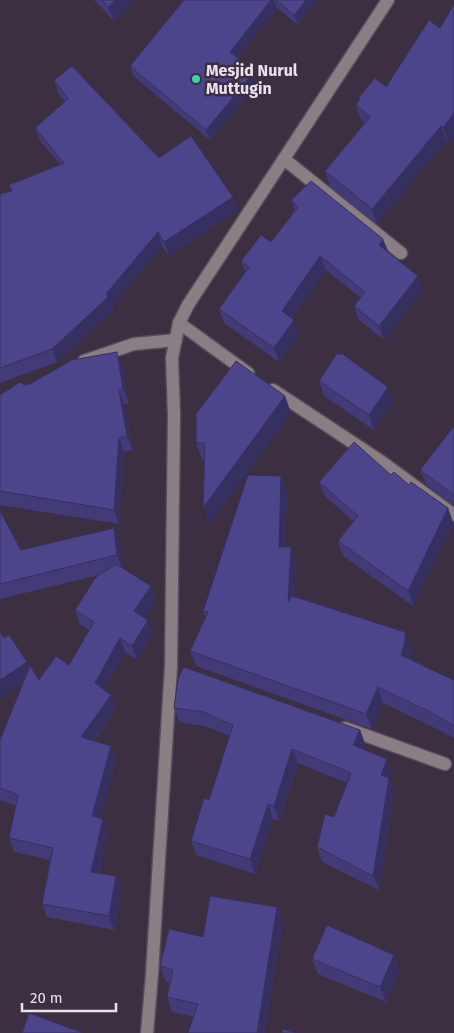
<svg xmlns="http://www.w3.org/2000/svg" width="454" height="1033" font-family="'Fira Sans',sans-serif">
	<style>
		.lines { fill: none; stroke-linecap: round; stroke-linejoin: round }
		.minor-casing { stroke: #574c5d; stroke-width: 15 }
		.minor { stroke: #897e84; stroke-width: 12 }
		.wall { fill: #423b78 }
		.shaded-wall { fill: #363061 }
		.building { fill: #4d458b; stroke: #363061 }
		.poi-dot { fill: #3ad4a5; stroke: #3b2f41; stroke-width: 2 }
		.labels { text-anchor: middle; stroke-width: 5; stroke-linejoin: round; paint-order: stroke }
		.poi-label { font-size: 16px; font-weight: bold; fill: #eae2ee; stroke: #3b2f41; text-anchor: start }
	</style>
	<rect width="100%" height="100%" fill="#3b2f41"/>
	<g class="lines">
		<defs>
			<g id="minor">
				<path d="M 284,159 L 401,253"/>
				<path d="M 179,323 L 248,373"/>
				<path d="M 84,361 L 134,344 L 176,340"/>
				<path d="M 273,390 L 382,462 L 454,515"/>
				<path d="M 345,728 L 445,764"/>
				<path d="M 147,1033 L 152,974 L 171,666 L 174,415 L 172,358 L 179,323 L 188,305 L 388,0"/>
			</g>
		</defs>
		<use href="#minor" class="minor-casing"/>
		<use href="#minor" class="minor"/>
	</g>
	<g class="wall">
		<path d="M 94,0 L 136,0 L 114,21 Z"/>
		<path d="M 184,0 L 318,0 L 298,25 L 277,8 L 238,58 L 254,72 L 258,83 L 210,140 L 133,76 L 130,66 Z"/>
		<path d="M 454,4 L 454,135 L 448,143 L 446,141 L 377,224 L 330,186 L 325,171 L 365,123 L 361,120 L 356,105 L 360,100 L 359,97 L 386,87 L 440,28 Z"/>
		<path d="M 54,80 L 159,158 L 238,210 L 169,256 L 162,246 L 112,306 L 113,310 L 57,362 L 0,383 L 0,194 L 12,191 L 60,164 L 40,141 L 35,128 L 65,102 L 58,93 Z"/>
		<path d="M 291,200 L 388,253 L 423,290 L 384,340 L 359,320 L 354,306 L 361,298 L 326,270 L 292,318 L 299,334 L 279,362 L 224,323 L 219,309 L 245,272 L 241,261 L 271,242 L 295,211 Z"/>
		<path d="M 122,366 L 129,403 L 124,404 L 133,450 L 124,452 L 119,524 L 0,505 L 0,395 L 25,385 Z"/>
		<path d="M 319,381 L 393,401 L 374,430 L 324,396 Z"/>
		<path d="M 285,396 L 291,413 L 209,525 L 204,460 L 202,460 L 196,443 Z"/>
		<path d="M 454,426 L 454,506 L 426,484 L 420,470 Z"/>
		<path d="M 391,475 L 448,508 L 453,523 L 413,606 L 343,556 L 338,541 L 354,522 L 325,496 L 319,482 Z"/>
		<path d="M 281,476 L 287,491 L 285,547 L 291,547 L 296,563 L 294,597 L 411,647 L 411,657 L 410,660 L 453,680 L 454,677 L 454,738 L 437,729 L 383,703 L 372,729 L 196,666 L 190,651 L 206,617 L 203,611 Z"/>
		<path d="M 0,511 L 21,550 L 119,542 L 122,568 L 151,586 L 156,600 L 144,617 L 153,633 L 137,660 L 125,652 L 104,689 L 116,708 L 94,741 L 111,746 L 116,759 L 100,818 L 108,832 L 99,873 L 116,876 L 121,890 L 114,930 L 47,917 L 42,904 L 50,860 L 14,852 L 9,838 L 16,806 L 0,800 L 0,740 L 23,682 L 4,638 L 27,662 L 29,667 L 39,680 L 69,665 L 89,630 L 80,624 L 75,610 L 99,575 L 0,599 Z"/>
		<path d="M 174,708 L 360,730 L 365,744 L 363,749 L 392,773 L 390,780 L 394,793 L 379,890 L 322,862 L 317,847 L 334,817 L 347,783 L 298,763 L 279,820 L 273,819 L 255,874 L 196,855 L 191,841 L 209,800 L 230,736 L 208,727 L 179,722 Z"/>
		<path d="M 283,923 L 194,1017 L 172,1012 L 167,997 L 170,983 L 166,982 L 160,966 L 203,937 Z"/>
		<path d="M 312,959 L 400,970 L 386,1002 L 318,974 Z"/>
	</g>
	<g class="shaded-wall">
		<path d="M 115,0 L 136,0 L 114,21 L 108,7 Z"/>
		<path d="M 271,0 L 274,0 L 277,8 L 234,63 L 230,52 Z"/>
		<path d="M 306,0 L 318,0 L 298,25 L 294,15 Z"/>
		<path d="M 254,72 L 258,83 L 210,140 L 206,130 Z"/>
		<path d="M 454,113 L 454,135 L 448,143 L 443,128 Z"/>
		<path d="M 441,126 L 446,141 L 377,224 L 372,209 Z"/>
		<path d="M 233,197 L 238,210 L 169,256 L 164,242 Z"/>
		<path d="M 158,232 L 162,246 L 112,306 L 113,310 L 57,362 L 52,349 L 106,294 Z"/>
		<path d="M 383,239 L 389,253 L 379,245 Z"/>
		<path d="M 320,256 L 326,270 L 287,325 L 282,311 Z"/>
		<path d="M 418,276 L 423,290 L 384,340 L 379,326 Z"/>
		<path d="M 294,320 L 299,334 L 279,362 L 274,348 Z"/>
		<path d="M 117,352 L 122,366 L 129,403 L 123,389 Z"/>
		<path d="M 388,387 L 393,401 L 374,430 L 369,415 Z"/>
		<path d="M 119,390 L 124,404 L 133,450 L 127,436 Z"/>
		<path d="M 285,396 L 291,413 L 209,525 L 203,508 Z"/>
		<path d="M 119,438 L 124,452 L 119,524 L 114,510 Z"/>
		<path d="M 281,476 L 287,491 L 284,562 L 279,547 Z"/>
		<path d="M 448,508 L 453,523 L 413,606 L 408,591 Z"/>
		<path d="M 114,528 L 119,542 L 122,569 L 117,555 Z"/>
		<path d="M 291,547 L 296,563 L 294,617 L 288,602 Z"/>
		<path d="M 151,586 L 156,600 L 139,625 L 134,611 Z"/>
		<path d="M 148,620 L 153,633 L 137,660 L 132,646 Z"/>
		<path d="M 405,632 L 411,647 L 411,657 L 406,671 L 401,655 Z"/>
		<path d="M 120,638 L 125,652 L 100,697 L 95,683 Z"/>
		<path d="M 27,662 L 32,676 L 0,698 L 0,680 Z"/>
		<path d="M 378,687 L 383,703 L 372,729 L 366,714 Z"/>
		<path d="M 111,695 L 116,708 L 86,751 L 81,737 Z"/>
		<path d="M 360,730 L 365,744 L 359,760 L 353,745 Z"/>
		<path d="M 111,746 L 116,759 L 97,830 L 92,816 Z"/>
		<path d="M 292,749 L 298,763 L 279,820 L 274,806 Z"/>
		<path d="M 387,759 L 392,773 L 390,780 L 394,793 L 379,890 L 373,876 L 381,775 Z"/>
		<path d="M 268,804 L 273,819 L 255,874 L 250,859 Z"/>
		<path d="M 103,819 L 108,832 L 96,886 L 91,872 Z"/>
		<path d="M 116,876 L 121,890 L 114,930 L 109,916 Z"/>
		<path d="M 277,907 L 283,923 L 265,1033 L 257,1033 Z"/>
		<path d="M 394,955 L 400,970 L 386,1002 L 380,987 Z"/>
	</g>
	<g class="building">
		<path d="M 102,0 L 115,0 L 108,7 Z"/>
		<path d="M 184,0 L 271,0 L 230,52 L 254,72 L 206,130 L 130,66 Z"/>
		<path d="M 276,0 L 306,0 L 294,15 Z"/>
		<path d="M 454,4 L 454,113 L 443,128 L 441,126 L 372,209 L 325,171 L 370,117 L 356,105 L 360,99 L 359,97 L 375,78 L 386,87 L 429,20 L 440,28 Z"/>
		<path d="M 72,66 L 159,158 L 191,136 L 233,197 L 164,242 L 158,232 L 106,294 L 108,297 L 52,349 L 0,368 L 0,194 L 12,191 L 9,185 L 64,163 L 35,128 L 68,99 L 54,80 Z"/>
		<path d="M 311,181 L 383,239 L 379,245 L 418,276 L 379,326 L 354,306 L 365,292 L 320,256 L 282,311 L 294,320 L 274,348 L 219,309 L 249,267 L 241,261 L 261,235 L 271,242 L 298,207 L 291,200 Z"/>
		<path d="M 117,352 L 123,389 L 119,390 L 127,436 L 119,438 L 114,510 L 0,491 L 0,395 L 20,382 L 25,385 L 30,384 L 72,360 Z"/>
		<path d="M 337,353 L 340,355 L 341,353 L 388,387 L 369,415 L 319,381 Z"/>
		<path d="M 236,361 L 285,396 L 203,508 L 205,443 L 196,443 L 196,414 Z"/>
		<path d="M 454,426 L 454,495 L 420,470 Z"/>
		<path d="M 354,442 L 391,475 L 394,472 L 409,485 L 411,482 L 448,508 L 408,591 L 338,541 L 358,516 L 319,482 Z"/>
		<path d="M 248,475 L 281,476 L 279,547 L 291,547 L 288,602 L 292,596 L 405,632 L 405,642 L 401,655 L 453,680 L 454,677 L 454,726 L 432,713 L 378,687 L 366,714 L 190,651 L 208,612 L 203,611 Z"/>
		<path d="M 0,511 L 21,550 L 114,528 L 117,555 L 0,584 Z"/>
		<path d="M 116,564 L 151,586 L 134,611 L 148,620 L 132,646 L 120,638 L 95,683 L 111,695 L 81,737 L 111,746 L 92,816 L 103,819 L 91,872 L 116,876 L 109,916 L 42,904 L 53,848 L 9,838 L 18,795 L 0,788 L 0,740 L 30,666 L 39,680 L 56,656 L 69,665 L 94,622 L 75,610 L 96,577 Z"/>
		<path d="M 0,632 L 4,638 L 9,635 L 27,662 L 0,680 Z"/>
		<path d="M 184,667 L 360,730 L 353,745 L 387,759 L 381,775 L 389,778 L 373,876 L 317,847 L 325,814 L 334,817 L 351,773 L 292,749 L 274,806 L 268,804 L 250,859 L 191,841 L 204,798 L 209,800 L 233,725 L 203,712 L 174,708 L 178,679 Z"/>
		<path d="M 210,896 L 277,907 L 257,1033 L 188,1033 L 198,1004 L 167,997 L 173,970 L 160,966 L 169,929 L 203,937 Z"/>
		<path d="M 327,925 L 394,955 L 380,987 L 312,959 Z"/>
		<path d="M 29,1013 L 81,1032 L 81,1033 L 22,1033 Z"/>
		<path d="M 283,1029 L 296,1033 L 282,1033 Z"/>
	</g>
	<circle class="poi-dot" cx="196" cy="79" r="5"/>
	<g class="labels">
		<g class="poi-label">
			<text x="206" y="76">Mesjid Nurul<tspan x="206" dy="18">Muttugin</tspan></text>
		</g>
	</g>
	<path d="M22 1003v8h94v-8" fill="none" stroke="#eae2ee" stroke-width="2.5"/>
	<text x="30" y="1003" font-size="15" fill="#eae2ee" stroke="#3b2f41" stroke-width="4" paint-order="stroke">20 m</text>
</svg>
